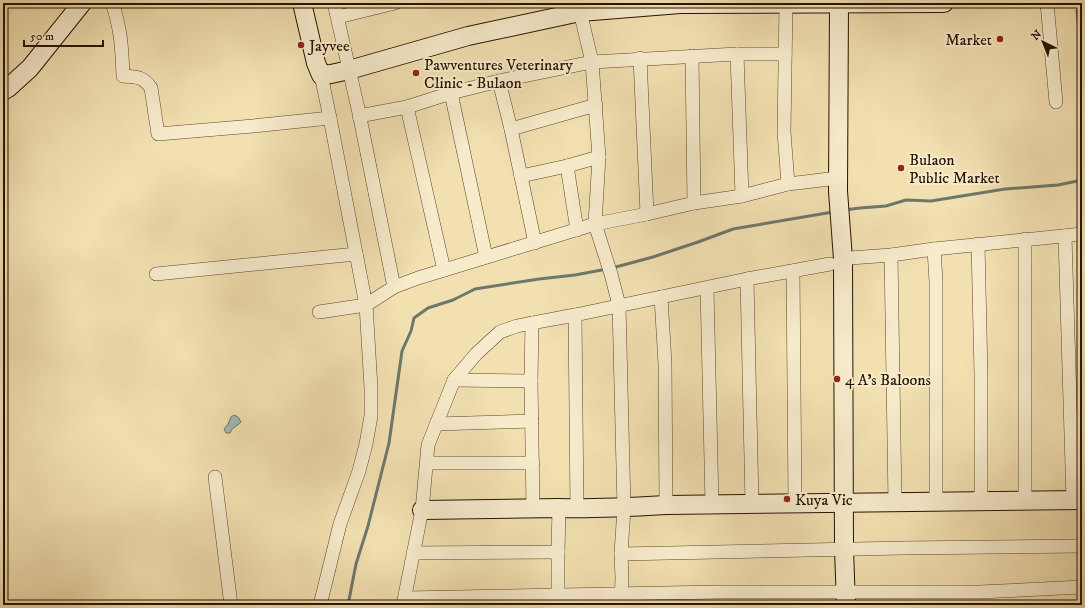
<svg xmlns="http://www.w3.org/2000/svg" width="1085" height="608" font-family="'IM FELL DW Pica',serif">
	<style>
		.green { fill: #b6c38f; stroke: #6d6b48 }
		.water { fill: #9ebbb5; stroke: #6d786d }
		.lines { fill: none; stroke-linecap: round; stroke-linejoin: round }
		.stream { stroke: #6d786d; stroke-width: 3 }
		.street-casing { stroke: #58462c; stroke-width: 14 }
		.secondary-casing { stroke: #241300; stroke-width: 20 }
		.street { stroke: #f7ebcc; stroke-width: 13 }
		.secondary { stroke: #f7ebcc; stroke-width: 18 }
		.poi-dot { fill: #8f2418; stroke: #f7ebcc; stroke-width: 1.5 }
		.labels { text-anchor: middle; stroke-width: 4; stroke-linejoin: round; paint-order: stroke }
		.poi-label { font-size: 16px; fill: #241300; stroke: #f7ebcc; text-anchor: start }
	</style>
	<rect width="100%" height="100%" fill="#f2e0b1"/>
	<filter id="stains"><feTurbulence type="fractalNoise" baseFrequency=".005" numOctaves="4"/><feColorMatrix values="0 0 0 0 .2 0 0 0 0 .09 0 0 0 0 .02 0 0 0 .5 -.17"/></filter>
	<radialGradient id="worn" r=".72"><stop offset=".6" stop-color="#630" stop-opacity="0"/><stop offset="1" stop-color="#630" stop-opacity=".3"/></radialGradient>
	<path class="green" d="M 1082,9 L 1082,68 L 1076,10 Z"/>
	<path class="water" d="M 234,415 L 238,417 L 241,422 L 239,424 L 232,429 L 230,433 L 226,433 L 224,429 L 228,424 L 231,417 Z"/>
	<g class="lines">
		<g class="stream">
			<path d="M 844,210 L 860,208 L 886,206 L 906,200 L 931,201 L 1005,189 L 1058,185 L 1082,180"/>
			<path d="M 612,268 L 653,257 L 698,242 L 733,229 L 833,212"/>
			<path d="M 348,605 L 356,564 L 368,526 L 389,443 L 402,351 L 411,331 L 414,318 L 428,308 L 453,300 L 475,289 L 539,279 L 575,275 L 607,269"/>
		</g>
		<defs>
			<g id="street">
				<path d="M 112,3 C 121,28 122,49 123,76 C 136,77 143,76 151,88 L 158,134 L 253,126 L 330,118"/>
				<path d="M 334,3 L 359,113 L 394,287"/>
				<path d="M 578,3 L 592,62 L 599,157 L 595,224 L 611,274 L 619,305 L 624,508 L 621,554 L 622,578 L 621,605"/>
				<path d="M 1047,3 L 1056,102"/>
				<path d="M 786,4 L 784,132 L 788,184"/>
				<path d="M 338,17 L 395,3"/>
				<path d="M 737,54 L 742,196"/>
				<path d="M 692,56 L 694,203"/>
				<path d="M 640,58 L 647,214"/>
				<path d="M 499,81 L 511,129 L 535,243"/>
				<path d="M 451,93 L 486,257"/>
				<path d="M 407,107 L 444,270"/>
				<path d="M 359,116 L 407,107 L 451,93 L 499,81 L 592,62 L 737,54 L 785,54"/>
				<path d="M 511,129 L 596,105"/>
				<path d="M 567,166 L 577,230"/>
				<path d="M 521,176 L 567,166 L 599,157"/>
				<path d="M 1065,236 L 1073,500"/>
				<path d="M 1025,239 L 1025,501"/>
				<path d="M 978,244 L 981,374 L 981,501"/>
				<path d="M 934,249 L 936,282 L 936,502"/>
				<path d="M 891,255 L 895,502"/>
				<path d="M 850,258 L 891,255 L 934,249 L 1082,234"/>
				<path d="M 793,271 L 795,504"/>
				<path d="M 156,274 L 356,254"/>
				<path d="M 747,279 L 752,504"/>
				<path d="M 707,288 L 712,504"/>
				<path d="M 661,297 L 665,364 L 666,505"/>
				<path d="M 319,312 L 366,305 L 394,287 L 418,278 L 595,224 L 647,214 L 694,203 L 742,196 L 788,184 L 838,178"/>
				<path d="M 575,315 L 577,509"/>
				<path d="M 532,323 L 531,381 L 533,509"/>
				<path d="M 454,380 L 531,381"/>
				<path d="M 436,424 L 532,421"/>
				<path d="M 427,463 L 533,463"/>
				<path d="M 215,477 L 231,605"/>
				<path d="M 558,552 L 558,595"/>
				<path d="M 413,553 L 558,552 L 559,508"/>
				<path d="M 621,554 L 903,548 L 1082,546"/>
				<path d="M 405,598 L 718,592 L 980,592 L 1082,587"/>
				<path d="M 320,605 L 340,524 L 359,471 L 366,444 L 371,416 L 371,388 L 366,305 L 330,118 L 321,75"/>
				<path d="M 403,605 L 422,510 L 428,445 L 454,380 L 476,354 L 500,332 L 517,326 L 532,323 L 575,315 L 747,279 L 830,264"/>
			</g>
			<g id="secondary">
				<path d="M 302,3 L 316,63 L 321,75 L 331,74 L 349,70 L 468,36 L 580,12 L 680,4 L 944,3"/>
				<path d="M 839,4 L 838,191 L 843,259 L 844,549 L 846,605"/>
				<path d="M 3,91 L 8,88 L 30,68 L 82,3"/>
				<path d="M 422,510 L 559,508 C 595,509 631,507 666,505 L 1082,500"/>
			</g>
		</defs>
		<use href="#street" class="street-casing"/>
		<use href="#secondary" class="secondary-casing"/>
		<use href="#street" class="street"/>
		<use href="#secondary" class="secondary"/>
	</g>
	<g class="poi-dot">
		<circle cx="1000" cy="39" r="4"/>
		<circle cx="301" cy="45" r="4"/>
		<circle cx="416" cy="73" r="4"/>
		<circle cx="901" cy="168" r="4"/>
		<circle cx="837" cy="379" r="4"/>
		<circle cx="787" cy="499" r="4"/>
	</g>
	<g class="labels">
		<g class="poi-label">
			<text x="992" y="45" text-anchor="end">Market</text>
			<text x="309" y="51">Jayvee</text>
			<text x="424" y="70">Pawventures Veterinary<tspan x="424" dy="18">Clinic - Bulaon</tspan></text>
			<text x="909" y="165">Bulaon<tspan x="909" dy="18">Public Market</tspan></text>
			<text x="845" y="385">4 A's Baloons</text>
			<text x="795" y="505">Kuya Vic</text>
		</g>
	</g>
	<rect width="1085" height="608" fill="none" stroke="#f2e0b1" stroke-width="16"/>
	<rect x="4" y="4" width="1077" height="600" fill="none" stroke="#241300" stroke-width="2"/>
	<rect x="8" y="8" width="1069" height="592" fill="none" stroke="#241300"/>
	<g transform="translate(1043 42) rotate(317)" stroke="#f7ebcc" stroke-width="3" paint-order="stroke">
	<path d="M0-3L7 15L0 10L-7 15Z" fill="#241300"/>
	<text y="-6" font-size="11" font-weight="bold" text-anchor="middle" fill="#241300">N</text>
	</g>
	<path d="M24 40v6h79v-6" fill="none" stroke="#241300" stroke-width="2"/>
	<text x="30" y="40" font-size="12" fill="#241300" stroke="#f7ebcc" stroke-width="3" paint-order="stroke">50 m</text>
	<rect width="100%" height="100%" filter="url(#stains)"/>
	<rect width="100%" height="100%" fill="url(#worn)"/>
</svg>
